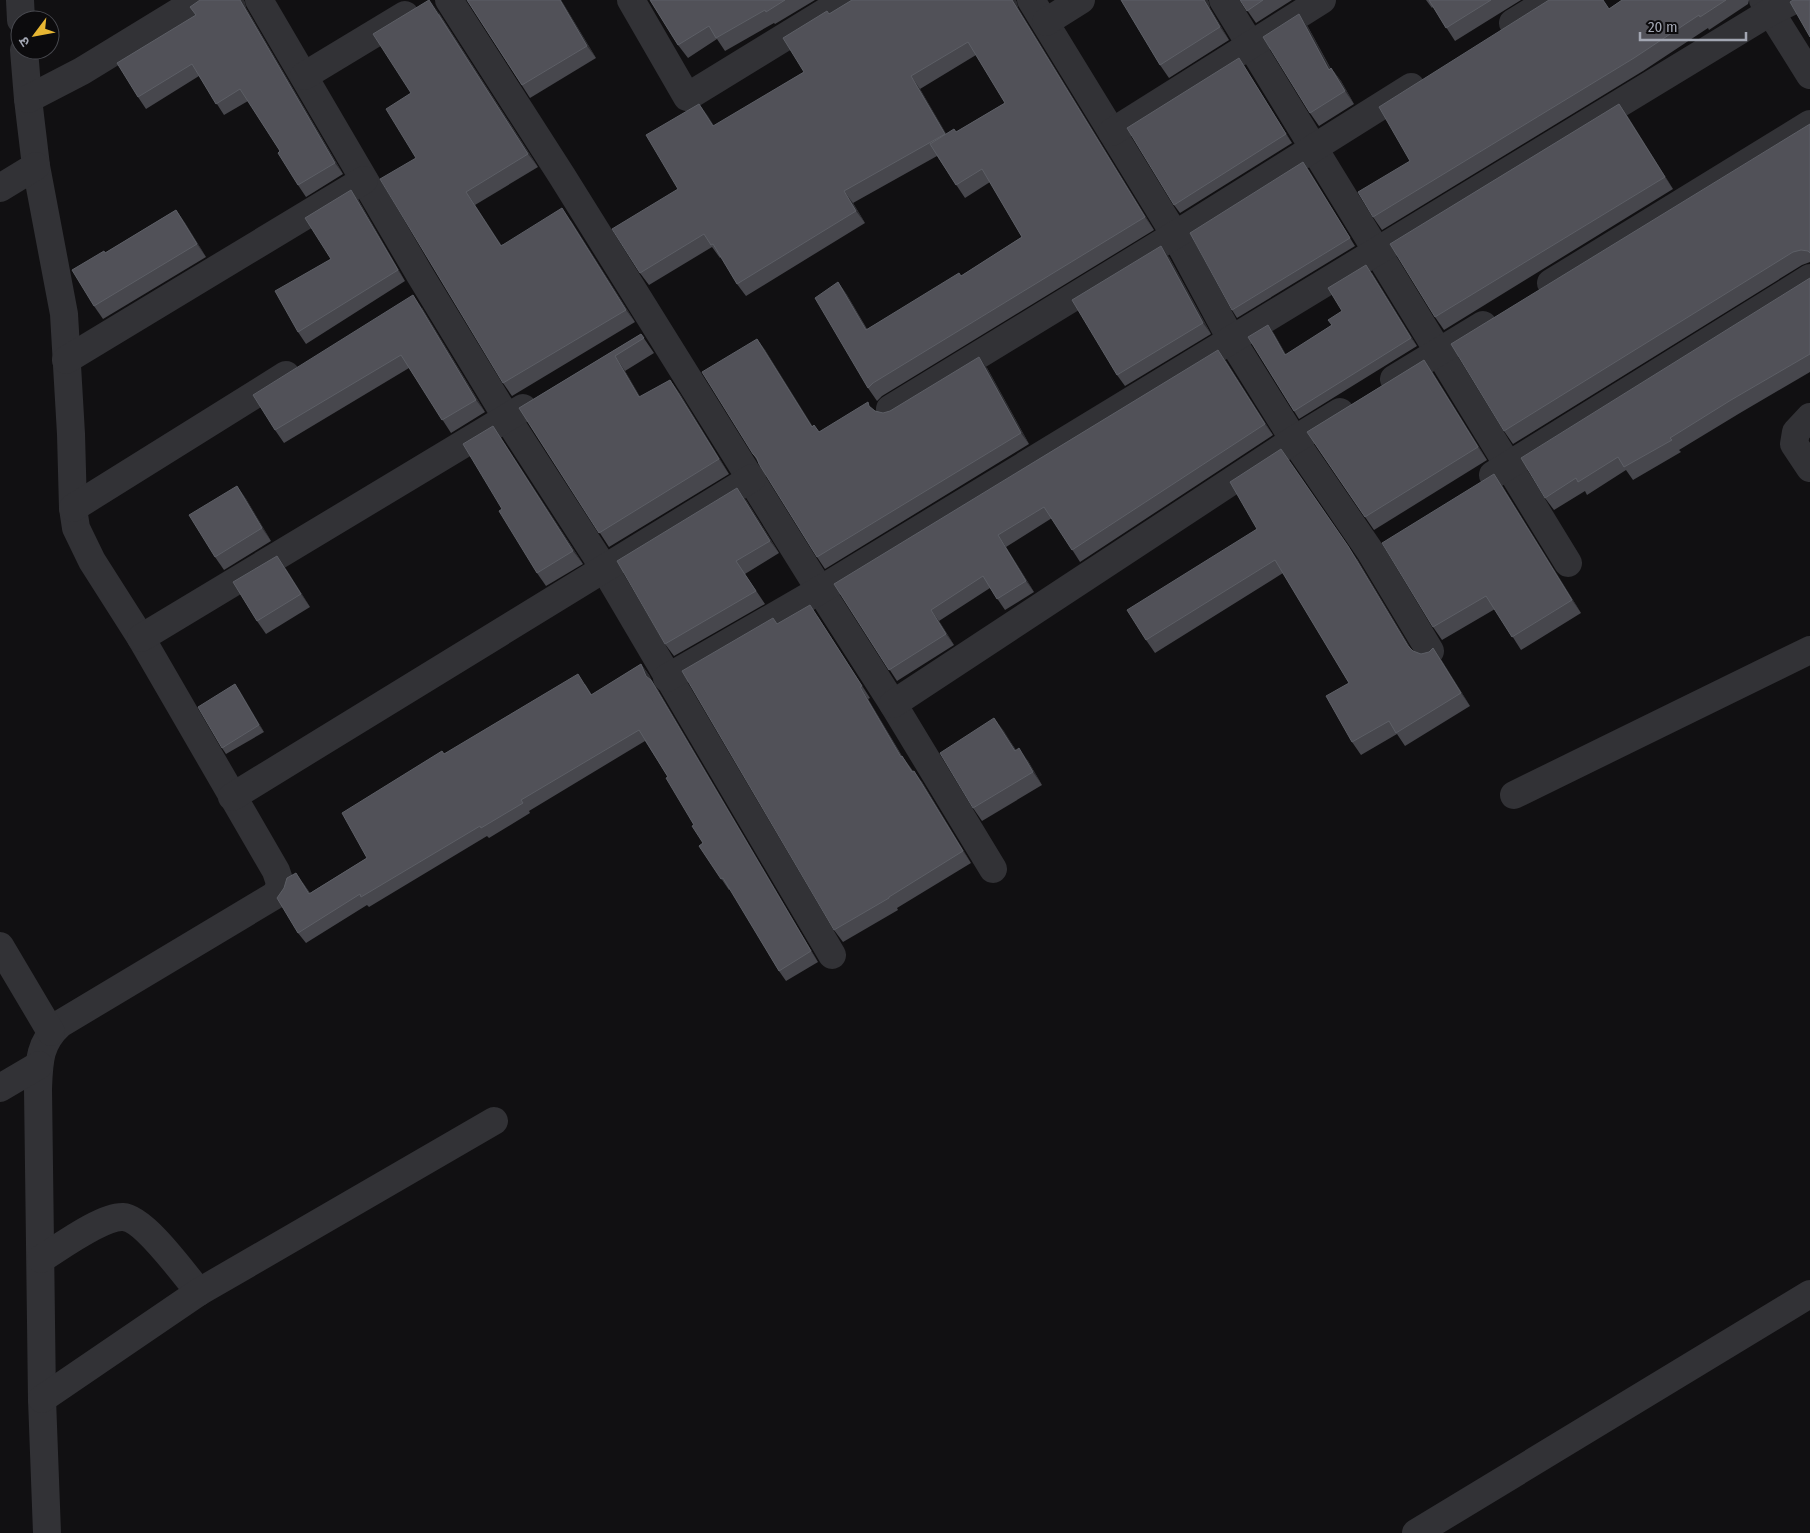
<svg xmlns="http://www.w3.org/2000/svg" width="1810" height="1533" font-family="'Fira Sans Condensed','Noto Sans Devanagari',sans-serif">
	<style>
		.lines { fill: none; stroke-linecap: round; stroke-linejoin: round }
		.minor { stroke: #323236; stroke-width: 28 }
		.wall { fill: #47474d; fill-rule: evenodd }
		.shaded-wall { fill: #2d2d31 }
		.building { fill: #515158; stroke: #5d5f66 }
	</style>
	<rect width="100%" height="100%" fill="#111012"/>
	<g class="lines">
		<g class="minor">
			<path d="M 20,0 L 21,20"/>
			<path d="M 259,0 L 420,275 L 507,418 L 604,568 L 832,955"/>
			<path d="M 449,0 L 562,176 L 820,590 L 893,704 L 993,869"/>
			<path d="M 631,0 L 687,97 L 845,0"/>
			<path d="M 1031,0 L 1175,235 L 1231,339 L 1294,440 L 1370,551 L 1430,651"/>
			<path d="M 1223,0 L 1568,563"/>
			<path d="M 1763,0 L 1810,75"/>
			<path d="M 1046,22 L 1081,0"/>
			<path d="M 1513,23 L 1550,0"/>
			<path d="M 24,50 L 28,99 L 36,166 L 64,314 L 71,434 L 73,508 L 76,528 L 92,561 L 141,638 L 276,871 L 280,883 L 277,894 L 60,1024 C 39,1043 39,1062 38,1089 L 42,1399 L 47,1533"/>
			<path d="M 304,76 L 405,15"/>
			<path d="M 28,99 L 82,71 L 198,0"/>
			<path d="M 1112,132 L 1322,0"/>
			<path d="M 0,188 L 36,166"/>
			<path d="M 1551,283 L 1810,124"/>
			<path d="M 66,360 L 364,180"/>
			<path d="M 1394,379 L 1483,325"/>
			<path d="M 890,409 L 1175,235 L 1411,87"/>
			<path d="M 1810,417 L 1796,432 L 1794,444 L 1810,468"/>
			<path d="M 1493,475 L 1810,278"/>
			<path d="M 73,508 L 286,375"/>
			<path d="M 141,638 L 523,408"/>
			<path d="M 667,678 L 820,590 L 1770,12 L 1794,0"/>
			<path d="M 893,704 L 1294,440 L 1340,412"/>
			<path d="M 1514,795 L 1810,650"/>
			<path d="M 232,797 L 752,478"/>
			<path d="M 0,946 L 51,1032"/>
			<path d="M 0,1088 L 39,1065"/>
			<path d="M 41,1259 C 59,1248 102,1216 123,1217 C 144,1218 184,1274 199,1292"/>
			<path d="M 42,1399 L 199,1292 L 494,1121"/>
			<path d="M 1416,1533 L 1810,1294"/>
		</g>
	</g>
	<g class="wall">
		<path d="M 200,0 L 244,0 L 246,8 L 343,174 L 306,197 L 298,185 L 280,151 L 248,101 L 224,115 L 199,76 L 146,109 L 138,97 L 196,15 Z"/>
		<path d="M 467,0 L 561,0 L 596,58 L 530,98 Z"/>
		<path d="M 650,0 L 815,0 L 775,24 L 774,23 L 725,51 L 717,39 L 688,58 L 678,45 Z"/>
		<path d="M 852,0 L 1016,0 L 1018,8 L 1154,230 L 882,396 L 877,401 L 868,388 L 838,282 L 847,295 L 867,329 L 961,276 L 1022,237 L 990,182 L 965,198 L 937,156 L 853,203 L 865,223 L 746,296 L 737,284 L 721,257 L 720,258 L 712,247 L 649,285 L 640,273 L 678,189 L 699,104 L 714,126 L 804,72 L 829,14 ZM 976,55 L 1005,103 L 956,132 L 946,134 L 920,89 Z"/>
		<path d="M 1121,0 L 1208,0 L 1210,8 L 1229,40 L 1169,78 L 1160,65 Z"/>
		<path d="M 1240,0 L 1292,0 L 1256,23 Z"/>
		<path d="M 1426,0 L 1521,0 L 1455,41 L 1433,7 L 1432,8 Z"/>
		<path d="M 1622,0 L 1749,0 L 1748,4 L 1709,30 L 1708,28 L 1643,71 L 1382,230 L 1373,217 L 1410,161 L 1610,8 Z"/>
		<path d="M 439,13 L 538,167 L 475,205 L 501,245 L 571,221 L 635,322 L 512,396 L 503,383 L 411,93 Z"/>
		<path d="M 1299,14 L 1308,27 L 1331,69 L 1331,68 L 1341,81 L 1354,104 L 1319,126 L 1310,113 Z"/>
		<path d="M 1239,58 L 1292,143 L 1180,213 L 1174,205 Z"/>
		<path d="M 1619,104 L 1628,117 L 1673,189 L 1444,330 L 1435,317 Z"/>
		<path d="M 1810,124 L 1810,262 L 1802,265 L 1513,444 L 1504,431 Z"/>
		<path d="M 1303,162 L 1355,246 L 1237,318 L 1232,310 Z"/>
		<path d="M 351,190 L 359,201 L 405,281 L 306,344 L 298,332 L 331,259 Z"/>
		<path d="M 176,210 L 185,223 L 206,257 L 103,319 L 94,306 L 105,253 Z"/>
		<path d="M 1169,257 L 1211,334 L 1125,386 L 1117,375 Z"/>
		<path d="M 1372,273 L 1417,346 L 1299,419 L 1294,411 L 1273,332 L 1286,355 L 1332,325 Z"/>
		<path d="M 1810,278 L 1810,372 L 1740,413 L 1679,450 L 1681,452 L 1633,480 L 1626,470 L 1587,495 L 1585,491 L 1554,510 L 1545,498 Z"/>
		<path d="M 422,308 L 485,412 L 451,433 L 409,368 L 284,443 L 275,430 Z"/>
		<path d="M 641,334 L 654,353 L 625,371 L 640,397 L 670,380 L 680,394 L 729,474 L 609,547 L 519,408 Z"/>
		<path d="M 757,339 L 765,350 L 812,426 L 814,425 L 819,432 L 872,409 L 875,411 L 883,413 L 890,411 L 987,368 L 1029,444 L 825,569 L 817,557 L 753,454 Z"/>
		<path d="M 1424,360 L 1433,373 L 1487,460 L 1374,530 L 1307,432 Z"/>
		<path d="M 1226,361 L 1273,435 L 1080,562 L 1052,518 L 1006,547 L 1034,592 L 1005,610 L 990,588 L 939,621 L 954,645 L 897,681 L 834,584 Z"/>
		<path d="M 493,426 L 583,564 L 546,586 L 537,573 L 502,509 Z"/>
		<path d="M 1494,474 L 1503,487 L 1581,613 L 1521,650 L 1495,609 L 1442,640 L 1433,627 Z"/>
		<path d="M 237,486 L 246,499 L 271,541 L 224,570 L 215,557 Z"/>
		<path d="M 746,500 L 779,553 L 745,574 L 765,604 L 674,656 L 665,644 Z"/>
		<path d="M 1257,529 L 1357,559 L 1411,649 L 1413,651 L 1421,654 L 1429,652 L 1433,648 L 1442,661 L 1470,706 L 1405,746 L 1397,734 L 1361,755 L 1352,742 L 1349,683 L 1283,573 L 1155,653 L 1146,640 Z"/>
		<path d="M 286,569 L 310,607 L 266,634 L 257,621 Z"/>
		<path d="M 818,617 L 870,698 L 868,699 L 902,756 L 913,771 L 922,782 L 971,863 L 897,908 L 898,910 L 843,942 L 834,930 L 777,624 Z"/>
		<path d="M 641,664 L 649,675 L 652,681 L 658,690 L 818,962 L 786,981 L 779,971 L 730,889 L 729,890 L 699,846 L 703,843 L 694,825 L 668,777 L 645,741 L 529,811 L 530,813 L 489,838 L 487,836 L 369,907 L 367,905 L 306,943 L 298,933 L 284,888 L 303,883 L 310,893 L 367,858 L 444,754 L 585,684 L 592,695 Z"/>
		<path d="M 235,684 L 264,732 L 226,754 L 222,748 Z"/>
		<path d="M 994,718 L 1016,750 L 1028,761 L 1042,785 L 982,821 L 973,808 Z"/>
	</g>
	<g class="shaded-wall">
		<path d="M 240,0 L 244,0 L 246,8 L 343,174 L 335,163 Z"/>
		<path d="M 430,0 L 439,13 L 538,167 L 528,154 Z"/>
		<path d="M 560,0 L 561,0 L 596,58 L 587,46 Z"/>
		<path d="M 1012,0 L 1016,0 L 1018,8 L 1154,230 L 1145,217 Z"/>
		<path d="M 1204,0 L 1208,0 L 1210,8 L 1229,40 L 1220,27 Z"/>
		<path d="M 1299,14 L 1308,27 L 1338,83 L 1329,70 Z"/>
		<path d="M 1239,58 L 1245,67 L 1292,143 L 1286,134 Z"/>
		<path d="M 1331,68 L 1341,81 L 1354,104 L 1345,91 Z"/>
		<path d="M 911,76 L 920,89 L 954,147 L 945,134 Z"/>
		<path d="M 699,104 L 708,116 L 722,139 L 713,126 Z"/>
		<path d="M 1619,104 L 1628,117 L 1673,189 L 1665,177 Z"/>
		<path d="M 1303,162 L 1309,170 L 1355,246 L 1350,238 Z"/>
		<path d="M 351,190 L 359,201 L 405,281 L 398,270 Z"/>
		<path d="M 844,191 L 853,203 L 865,223 L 856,211 Z"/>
		<path d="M 466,192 L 475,205 L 510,258 L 501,246 Z"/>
		<path d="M 562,208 L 571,221 L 635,322 L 626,310 Z"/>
		<path d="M 176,210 L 185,223 L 206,257 L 197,244 Z"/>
		<path d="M 1161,246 L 1169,257 L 1211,334 L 1203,323 Z"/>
		<path d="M 1366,265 L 1372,273 L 1417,346 L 1411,338 Z"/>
		<path d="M 838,282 L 847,295 L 874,343 L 866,330 Z"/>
		<path d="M 413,295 L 422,308 L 485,412 L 476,400 Z"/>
		<path d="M 1268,325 L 1273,332 L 1291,363 L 1285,355 Z"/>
		<path d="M 757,339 L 765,350 L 820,438 L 812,427 Z"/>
		<path d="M 1218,350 L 1226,361 L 1273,435 L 1265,424 Z"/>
		<path d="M 615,356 L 625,371 L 649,412 L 639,397 Z"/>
		<path d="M 979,357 L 987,368 L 1029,444 L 1021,433 Z"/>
		<path d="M 1424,360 L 1433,373 L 1487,460 L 1478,447 Z"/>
		<path d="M 670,380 L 680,394 L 729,474 L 719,459 Z"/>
		<path d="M 493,426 L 502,439 L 583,564 L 573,551 Z"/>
		<path d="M 1290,461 L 1357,559 L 1417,659 L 1408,646 Z"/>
		<path d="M 1494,474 L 1503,487 L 1581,613 L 1572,600 Z"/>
		<path d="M 237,486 L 246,499 L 271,541 L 262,528 Z"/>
		<path d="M 737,488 L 746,500 L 779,553 L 770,541 Z"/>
		<path d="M 998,535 L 1006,547 L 1034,592 L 1026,581 Z"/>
		<path d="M 277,556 L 286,569 L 310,607 L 301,594 Z"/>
		<path d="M 810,605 L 818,617 L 870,698 L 862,686 Z"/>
		<path d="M 931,610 L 939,621 L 954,645 L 946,634 Z"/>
		<path d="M 1433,648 L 1442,661 L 1470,706 L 1461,693 Z"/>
		<path d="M 641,664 L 649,675 L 652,681 L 658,690 L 818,962 L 811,951 L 646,676 Z"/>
		<path d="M 235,684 L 240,691 L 264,732 L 259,725 Z"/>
		<path d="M 860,687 L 868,699 L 909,769 L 901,757 Z"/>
		<path d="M 994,718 L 1004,731 L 1024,764 L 1015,751 Z"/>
		<path d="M 1019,748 L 1028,761 L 1042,785 L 1033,772 Z"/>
		<path d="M 914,771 L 922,782 L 971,863 L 963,851 Z"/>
		<path d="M 296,873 L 303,883 L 316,904 L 309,894 Z"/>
	</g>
	<g class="building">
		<path d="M 200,0 L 240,0 L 335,163 L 298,185 L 278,153 L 280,151 L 240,89 L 216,104 L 192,64 L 138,97 L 117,63 L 196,15 L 190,7 Z"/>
		<path d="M 429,0 L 528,154 L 466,192 L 501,246 L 562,208 L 626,310 L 503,383 L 380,179 L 416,158 L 386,109 L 411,93 L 373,34 Z"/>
		<path d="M 467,0 L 560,0 L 587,46 L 522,85 Z"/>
		<path d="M 650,0 L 785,0 L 766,12 L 765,10 L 716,38 L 709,26 L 678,45 Z"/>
		<path d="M 852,0 L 1012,0 L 1145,217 L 873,383 L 868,388 L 815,298 L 838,282 L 866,330 L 959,273 L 961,276 L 1022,237 L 982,169 L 956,185 L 930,144 L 954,129 L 956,132 L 1005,103 L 968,42 L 911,76 L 945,134 L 844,191 L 856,211 L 737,284 L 713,244 L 711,245 L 704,234 L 640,273 L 612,229 L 678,189 L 646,135 L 699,104 L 713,126 L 804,72 L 783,38 L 827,11 L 829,14 Z"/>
		<path d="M 1121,0 L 1204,0 L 1220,27 L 1160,65 Z"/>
		<path d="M 1240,0 L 1263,0 L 1247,11 Z"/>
		<path d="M 1429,0 L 1491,0 L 1446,28 Z"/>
		<path d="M 1549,0 L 1603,0 L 1609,9 L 1622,0 L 1726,0 L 1700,17 L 1699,15 L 1634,58 L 1373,217 L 1358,192 L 1410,161 L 1379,107 Z"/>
		<path d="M 1793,0 L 1810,0 L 1810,37 L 1790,2 Z"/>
		<path d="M 1299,14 L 1329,70 L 1331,68 L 1345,91 L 1310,113 L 1263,37 Z"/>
		<path d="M 1239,58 L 1286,134 L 1174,205 L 1127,128 Z"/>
		<path d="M 1619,104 L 1665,177 L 1435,317 L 1390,244 Z"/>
		<path d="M 1810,124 L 1810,253 L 1808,251 L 1801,250 L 1793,252 L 1504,431 L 1451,344 Z"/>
		<path d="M 1303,162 L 1350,238 L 1232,310 L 1190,233 Z"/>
		<path d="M 351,190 L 398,270 L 298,332 L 275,291 L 331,259 L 305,218 Z"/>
		<path d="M 176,210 L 197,244 L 94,306 L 72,270 L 104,251 L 105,253 Z"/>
		<path d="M 1161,246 L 1203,323 L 1117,375 L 1072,300 Z"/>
		<path d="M 1366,265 L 1411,338 L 1294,411 L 1248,337 L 1268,325 L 1285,355 L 1332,325 L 1328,320 L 1342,311 L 1328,288 Z"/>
		<path d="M 1810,278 L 1810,354 L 1731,400 L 1670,438 L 1672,440 L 1624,467 L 1618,457 L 1578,482 L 1576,478 L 1545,498 L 1521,458 Z"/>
		<path d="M 413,295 L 476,400 L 442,420 L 401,355 L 275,430 L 253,395 Z"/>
		<path d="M 641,334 L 644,338 L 615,356 L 639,397 L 670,380 L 719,459 L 599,533 L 519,408 Z"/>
		<path d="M 757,339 L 812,427 L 814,425 L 819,432 L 868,402 L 869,406 L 875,411 L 883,413 L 890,411 L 979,357 L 1021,433 L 817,557 L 759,464 L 757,458 L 753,454 L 702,372 Z"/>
		<path d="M 1218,350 L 1265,424 L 1072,550 L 1044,507 L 998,535 L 1026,581 L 997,599 L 983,576 L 931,610 L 946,634 L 889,670 L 834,584 Z"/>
		<path d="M 1424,360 L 1478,447 L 1365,517 L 1307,432 Z"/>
		<path d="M 493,426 L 573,551 L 537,573 L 499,511 L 502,509 L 463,444 Z"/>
		<path d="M 1281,449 L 1348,546 L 1408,646 L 1413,651 L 1421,654 L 1429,652 L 1433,648 L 1461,693 L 1396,733 L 1389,721 L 1352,742 L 1326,696 L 1349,683 L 1275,560 L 1146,640 L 1127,610 L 1257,529 L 1230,482 Z"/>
		<path d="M 1494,474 L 1572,600 L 1512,637 L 1486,596 L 1433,627 L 1382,543 Z"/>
		<path d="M 237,486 L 262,528 L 215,557 L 189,515 Z"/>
		<path d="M 737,488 L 770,541 L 736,561 L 756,591 L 665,644 L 617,561 Z"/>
		<path d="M 277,556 L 301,594 L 257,621 L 233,582 Z"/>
		<path d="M 810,605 L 862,686 L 860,687 L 901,757 L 902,756 L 912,772 L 914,771 L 963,851 L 889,897 L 889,898 L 834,930 L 682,671 L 773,618 L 777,624 Z"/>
		<path d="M 641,664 L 646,676 L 651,680 L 811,951 L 779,971 L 723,878 L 721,879 L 699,846 L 703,843 L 692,826 L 694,825 L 666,778 L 668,777 L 639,730 L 521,800 L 523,803 L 481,828 L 480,826 L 361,897 L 360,894 L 298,933 L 277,898 L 284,888 L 287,878 L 296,873 L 309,894 L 367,858 L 342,813 L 442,751 L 444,754 L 578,674 L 591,695 Z"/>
		<path d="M 235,684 L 259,725 L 222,748 L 198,707 Z"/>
		<path d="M 994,718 L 1015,751 L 1019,748 L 1033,772 L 973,808 L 940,753 Z"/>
	</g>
	<g transform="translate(35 35) rotate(238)"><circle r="24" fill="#0c0b0d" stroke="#48494f"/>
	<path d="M0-4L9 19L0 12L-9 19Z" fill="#e7b633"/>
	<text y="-8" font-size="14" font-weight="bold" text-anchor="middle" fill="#a2a6b2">उ</text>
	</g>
	<path d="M1640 32v8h106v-8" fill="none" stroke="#a2a6b2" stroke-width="2.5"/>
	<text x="1648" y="32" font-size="15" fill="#a2a6b2" stroke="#0c0b0d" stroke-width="4" paint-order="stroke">20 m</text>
</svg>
